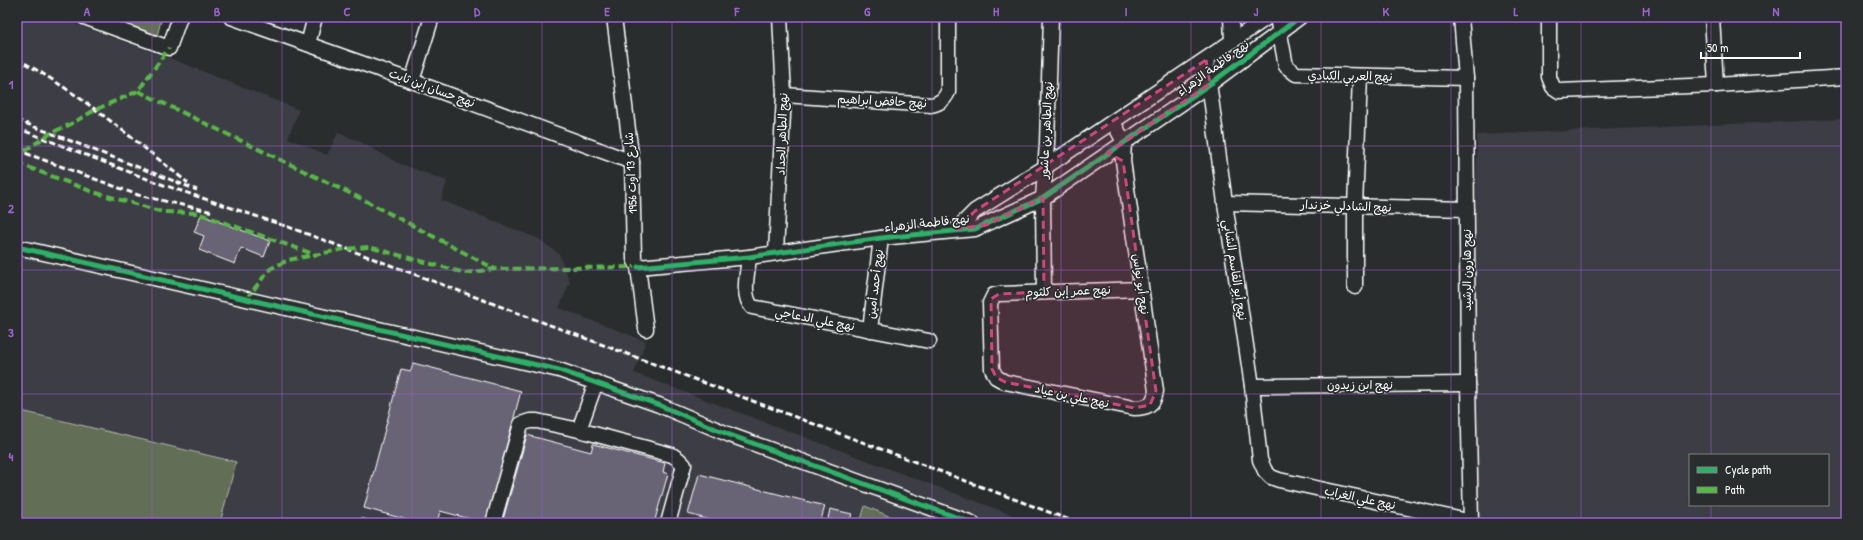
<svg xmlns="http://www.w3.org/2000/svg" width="1863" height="540" font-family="'Patrick Hand','Playpen Sans Arabic',sans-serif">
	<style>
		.built { fill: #3d3e44; fill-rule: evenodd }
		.green { fill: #626e56; stroke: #b0b6aa }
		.building { fill: #696476; stroke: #fff }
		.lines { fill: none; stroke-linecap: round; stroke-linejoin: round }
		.minor-casing { stroke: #fff; stroke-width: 17 }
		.minor { stroke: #2a2d2e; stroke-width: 14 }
		.rail { stroke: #fff; stroke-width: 3; stroke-dasharray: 6 3; stroke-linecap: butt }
		.quiet { stroke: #58b947; stroke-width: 4; stroke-dasharray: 8 4; stroke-linecap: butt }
		.cycleway-casing { stroke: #2a2d2e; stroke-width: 8 }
		.cycleway { stroke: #2db169; stroke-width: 5 }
		.marked { fill: #ce467c; fill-opacity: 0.2; stroke: #ce467c; stroke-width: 3; stroke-dasharray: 8 5; stroke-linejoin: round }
		.grid { fill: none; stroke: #9c61cf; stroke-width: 1; stroke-opacity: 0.55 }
		.labels { text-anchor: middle; stroke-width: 3.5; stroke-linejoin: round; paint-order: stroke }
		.street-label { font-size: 12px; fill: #fff; stroke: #2a2d2e }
		.neatline { fill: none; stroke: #9c61cf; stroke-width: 1.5 }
		.grid-label { font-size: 13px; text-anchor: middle; font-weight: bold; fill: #9c61cf }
	</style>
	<rect width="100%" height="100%" fill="#2a2d2e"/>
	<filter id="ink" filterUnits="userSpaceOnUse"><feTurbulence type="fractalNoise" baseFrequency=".025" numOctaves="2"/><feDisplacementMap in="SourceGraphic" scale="8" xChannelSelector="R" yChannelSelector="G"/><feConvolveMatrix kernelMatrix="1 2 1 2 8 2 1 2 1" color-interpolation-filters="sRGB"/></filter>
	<g filter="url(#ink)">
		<g class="built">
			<path d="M 17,17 L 56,17 L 172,59 L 299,110 L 288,138 L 327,155 L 338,133 L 359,141 L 398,163 L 447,181 L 441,200 L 539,239 L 559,254 L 570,282 L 559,308 L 646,341 L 634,373 L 1034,523 L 17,523 Z"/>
			<path d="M 1846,119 L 1846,523 L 1473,523 L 1477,135 ZM 1690,455 L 1828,455 L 1828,505 L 1690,505 Z"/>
		</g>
		<g class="green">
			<path d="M 89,17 L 162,17 L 156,40 Z"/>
			<path d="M 17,410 L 236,462 L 220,523 L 17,523 Z"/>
			<path d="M 865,506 L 891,517 L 889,523 L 860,523 Z"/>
		</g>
		<g class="building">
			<path d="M 201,215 L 270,241 L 264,257 L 241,248 L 235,264 L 199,250 L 204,236 L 194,232 Z"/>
			<path d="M 413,363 L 521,391 L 486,523 L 440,511 L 437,523 L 419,523 L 364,508 L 401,369 L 411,371 Z"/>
			<path d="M 527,435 L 591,452 L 593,444 L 665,463 L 663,472 L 668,474 L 654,523 L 502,523 Z"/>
			<path d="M 699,474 L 825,506 L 820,523 L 722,523 L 688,514 Z"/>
			<path d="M 830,509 L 852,514 L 849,523 L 838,523 L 838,522 L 828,519 Z"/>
			<path d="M 361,518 L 379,523 L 359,523 Z"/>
		</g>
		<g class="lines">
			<defs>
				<g id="minor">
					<path d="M 84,17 L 169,48 L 180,17"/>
					<path d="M 231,17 L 412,81 L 632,162"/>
					<path d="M 614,17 L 632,162 L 634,259 L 638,267 L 646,329"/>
					<path d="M 1231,17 L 1232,41"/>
					<path d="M 1461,17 L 1466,78 L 1468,384 L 1471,523"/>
					<path d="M 1549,17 L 1549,77 L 1553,87 L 1559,91 L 1716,85 L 1846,77"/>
					<path d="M 1712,17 L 1716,85"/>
					<path d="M 1278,23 L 1286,66 L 1296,74 L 1466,78"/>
					<path d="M 308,44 L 315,17"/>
					<path d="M 1206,60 L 1225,203 L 1252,386 L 1260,460 L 1265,471 L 1271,477 L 1279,480 L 1472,522"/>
					<path d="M 412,81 L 432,17"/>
					<path d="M 784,95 L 931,105 C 940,103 944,100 948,92 L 948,17"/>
					<path d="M 1113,122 L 1124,142 L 1123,161 L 1156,391 C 1154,405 1147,408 1134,408 L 1005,382 L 996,377 L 992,369 L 990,303 L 994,295 L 999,294 L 1141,289"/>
					<path d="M 1225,203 L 1467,209"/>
					<path d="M 957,229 L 975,211 L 1044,168 L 1268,17"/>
					<path d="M 17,247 L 559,370 L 659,405 L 730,435 L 972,523"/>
					<path d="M 776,252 L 784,95 L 780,17"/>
					<path d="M 749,257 C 748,272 741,295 752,307 L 929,341"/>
					<path d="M 638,267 L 749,257 L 881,238 L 975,229 L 1043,198 L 1210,84 L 1300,17"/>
					<path d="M 1355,287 L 1355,207 L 1360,76"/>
					<path d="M 1044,292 L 1043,198 L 1047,143 L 1051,17"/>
					<path d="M 870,330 L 881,238"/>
					<path d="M 1252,386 L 1468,384"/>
					<path d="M 579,430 L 596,382"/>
					<path d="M 493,523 L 521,424 L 530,421 L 537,421 L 579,430 L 672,455 L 678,459 L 684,465 L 668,523"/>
				</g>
			</defs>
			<use href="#minor" class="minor-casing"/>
			<use href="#minor" class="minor"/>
			<g class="rail">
				<path d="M 17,59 C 79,92 133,139 188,183"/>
				<path d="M 17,120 L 197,190"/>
				<path d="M 17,128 L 155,182 L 294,229 L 1078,523"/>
				<path d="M 17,150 L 138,195 L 213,212"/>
			</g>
			<g class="quiet">
				<path d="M 138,91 L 366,201 L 495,269"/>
				<path d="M 17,160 L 23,152 L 51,133 L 71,124 L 95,110 L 138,91 L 169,48"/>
				<path d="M 17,163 L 93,192 L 163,212 L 197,213 L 316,255"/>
				<path d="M 246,299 L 270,269 L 288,260 L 345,249 L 369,247 L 465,273 L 495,269 L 638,267"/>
			</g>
			<defs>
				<g id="cycleway">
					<path d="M 17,247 L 559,370 L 659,405 L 730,435 L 972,523"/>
					<path d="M 638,267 L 749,257 L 881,238 L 975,229 L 1043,198 L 1210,84 L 1300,17"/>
				</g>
			</defs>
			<use href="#cycleway" class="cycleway-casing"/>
			<use href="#cycleway" class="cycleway"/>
		</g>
	</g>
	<path class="marked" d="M 1206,60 L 1210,84 L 1108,153 L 1123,161 L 1156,391 L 1150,405 L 1134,408 L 1005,382 L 996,377 L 992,369 L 991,299 L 999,294 L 1044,292 L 1043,198 L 986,225 L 957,229 L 975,211 Z"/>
	<path class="grid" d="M 152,17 L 152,523M 282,17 L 282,523M 412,17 L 412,523M 542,17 L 542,523M 672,17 L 672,523M 802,17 L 802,523M 932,17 L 932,523M 1061,17 L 1061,523M 1191,17 L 1191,523M 1321,17 L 1321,523M 1451,17 L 1451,523M 1581,17 L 1581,523M 1711,17 L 1711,455M 17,146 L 1846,146M 17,270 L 1846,270M 17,394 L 1846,394M 1711,505 L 1711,523"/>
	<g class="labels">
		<g class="street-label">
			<text transform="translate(1213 68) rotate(-36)" y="4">نهج فاطمة الزهراء</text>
			<text transform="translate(1350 76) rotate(1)" y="4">نهج العربي الكبادي</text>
			<text transform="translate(432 88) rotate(20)" y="4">نهج حسان إبن ثابت</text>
			<text transform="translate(882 101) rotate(3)" y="4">نهج حافض ابراهيم</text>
			<text transform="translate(1046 130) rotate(-87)" y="4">نهج الطاهر بن عاشور</text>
			<text transform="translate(782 134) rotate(-88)" y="4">نهج الطاهر الحداد</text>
			<text transform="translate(631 173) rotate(-93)" y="4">شارع 13 اوت 1956</text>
			<text transform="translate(1346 206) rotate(2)" y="4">نهج الشادلي خزندار</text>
			<text transform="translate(927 223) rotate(-6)" y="4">نهج فاطمة الزهراء</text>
			<text transform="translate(1235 270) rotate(81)" y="4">نهج أبو القاسم الشابي</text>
			<text transform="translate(1467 270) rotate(-90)" y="4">نهج هارون الرشيد</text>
			<text transform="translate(875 284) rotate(-83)" y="4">نهج أحمد أمين</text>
			<text transform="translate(1141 284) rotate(82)" y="4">نهج أبو نواس</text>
			<text transform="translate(1068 291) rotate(-2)" y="4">نهج عمر إبن كلثوم</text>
			<text transform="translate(815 319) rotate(11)" y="4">نهج علي الدعاجي</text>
			<text x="1360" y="389">نهج ابن زيدون</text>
			<text transform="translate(1072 396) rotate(12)" y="4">نهج علي بن عياد</text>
			<text transform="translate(1360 498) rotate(12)" y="4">نهج علي الغراب</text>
		</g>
	</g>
	<rect width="1863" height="540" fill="none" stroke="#2a2d2e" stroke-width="44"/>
	<rect x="1689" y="454" width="140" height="52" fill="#2a2d2e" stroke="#7f8182"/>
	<rect x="1697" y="467" width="20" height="6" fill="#2db169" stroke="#7f8182"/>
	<text x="1725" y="474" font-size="12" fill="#ffffff">Cycle path</text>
	<rect x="1697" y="487" width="20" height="6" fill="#58b947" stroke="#7f8182"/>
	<text x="1725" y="494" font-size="12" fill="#ffffff">Path</text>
	<path d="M1701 52v6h99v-6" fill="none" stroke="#ffffff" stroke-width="2"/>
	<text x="1707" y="52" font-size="12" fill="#ffffff" stroke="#2a2d2e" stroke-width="3" paint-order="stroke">50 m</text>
	<rect x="22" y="22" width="1819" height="496" class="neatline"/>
	<g class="grid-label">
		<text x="87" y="16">A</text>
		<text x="217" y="16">B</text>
		<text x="347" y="16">C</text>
		<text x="477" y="16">D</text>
		<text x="607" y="16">E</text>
		<text x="737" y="16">F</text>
		<text x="867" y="16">G</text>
		<text x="996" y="16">H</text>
		<text x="1126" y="16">I</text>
		<text x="1256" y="16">J</text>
		<text x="1386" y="16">K</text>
		<text x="1516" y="16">L</text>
		<text x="1646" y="16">M</text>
		<text x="1776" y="16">N</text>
		<text x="11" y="89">1</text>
		<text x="11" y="213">2</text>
		<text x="11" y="337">3</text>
		<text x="11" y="461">4</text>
	</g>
</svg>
